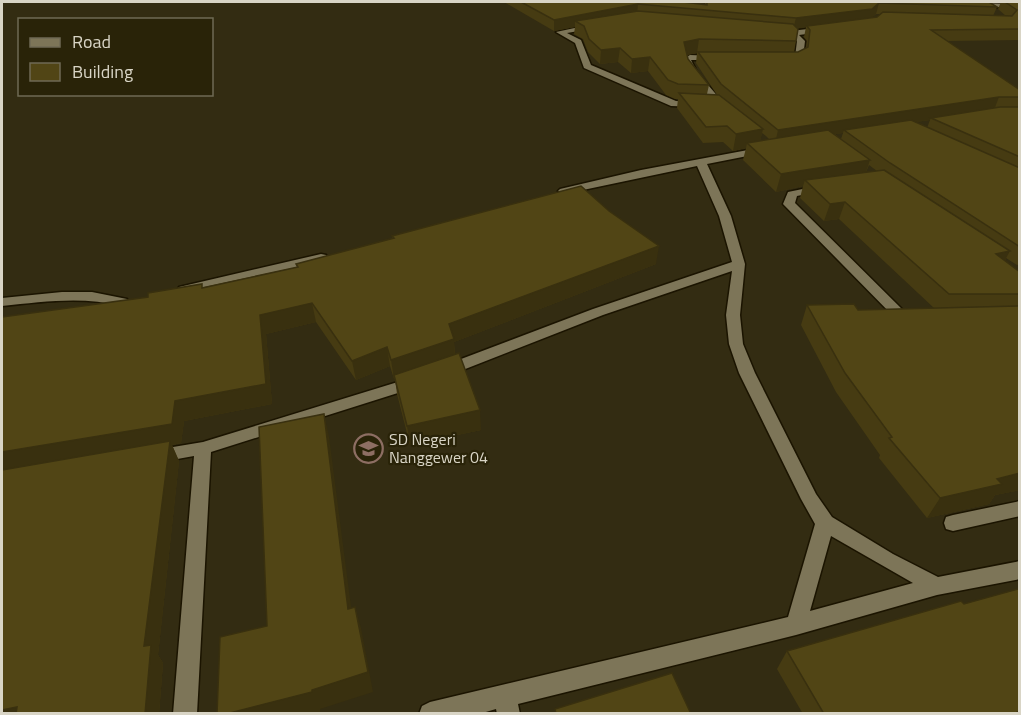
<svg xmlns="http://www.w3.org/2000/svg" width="1021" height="715" font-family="'Titillium Web',sans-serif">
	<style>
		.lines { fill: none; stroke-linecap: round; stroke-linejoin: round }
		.street-casing { stroke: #1b1400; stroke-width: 3 }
		.street { fill: #7d7558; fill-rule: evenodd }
		.wall { fill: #463b12; fill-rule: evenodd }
		.shaded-wall { fill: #39300f }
		.building { fill: #514515; stroke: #39300f; stroke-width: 1.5 }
		.labels { text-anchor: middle; stroke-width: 4.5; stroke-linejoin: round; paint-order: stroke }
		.poi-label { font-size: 16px; fill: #d9d5c6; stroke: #292308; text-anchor: start }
	</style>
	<rect width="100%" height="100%" fill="#332c12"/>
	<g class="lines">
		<defs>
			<g id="street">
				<path d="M 975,3 L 1020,4 L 1020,8 L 973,6 Z"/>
				<path d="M 593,24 L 596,28 L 567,33 L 581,40 L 591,65 L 676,101 L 698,102 L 703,105 L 701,107 L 671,106 L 584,68 L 575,43 L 556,32 Z"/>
				<path d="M 826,27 L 830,29 L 829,31 L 799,35 L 805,41 L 803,58 L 784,64 L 784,60 L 795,57 L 797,41 L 789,33 L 790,31 Z"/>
				<path d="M 690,55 L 715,56 L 719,58 L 715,60 L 691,60 L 697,72 L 726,106 L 726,110 L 720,110 L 690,75 L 683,59 Z"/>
				<path d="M 764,147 L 768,148 L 768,152 L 707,164 L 731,216 L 745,264 L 740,315 L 743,344 L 755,373 L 816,494 L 832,517 L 893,554 L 938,577 L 1020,561 L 1020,579 L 937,595 L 796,635 L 518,704 L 520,714 L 497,714 L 496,709 L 479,714 L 419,714 L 422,706 L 430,702 L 788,617 L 815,524 L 801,499 L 739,373 L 729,344 L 726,315 L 732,271 L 603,315 L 450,375 L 445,376 L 437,371 L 440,367 L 593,309 L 732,262 L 719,216 L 697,166 L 564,194 L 558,191 L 560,189 L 641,170 ZM 831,536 L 913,583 L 810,611 Z"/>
				<path d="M 822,185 L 826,186 L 826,190 L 797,196 L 795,203 L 911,318 L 913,321 L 911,324 L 901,324 L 783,204 L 788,192 Z"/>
				<path d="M 321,254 L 326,255 L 327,258 L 326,261 L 184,294 L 177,290 L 179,287 Z"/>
				<path d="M 62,292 L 92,292 L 127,299 L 129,302 L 122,306 C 81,296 43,302 2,306 L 2,298 Z"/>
				<path d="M 414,377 L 420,378 L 422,382 L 420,386 L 211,452 L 197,714 L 173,714 L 194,456 L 155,463 L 149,461 L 146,456 L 149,451 L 203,442 Z"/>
				<path d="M 1020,501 L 1020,516 L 953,531 L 946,529 L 944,523 L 946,517 L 953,515 Z"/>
			</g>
		</defs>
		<use href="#street" class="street-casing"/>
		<use href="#street" class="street"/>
	</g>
	<g class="wall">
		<path d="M 504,2 L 683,2 L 705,4 L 705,2 L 989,2 L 997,7 L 993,16 L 1006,16 L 998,9 L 1001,2 L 1020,2 L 1020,40 L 947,41 L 1020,90 L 1020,264 L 1017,265 L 1006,258 L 1005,261 L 1020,272 L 1020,490 L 995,495 L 989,504 L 927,518 L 879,458 L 880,455 L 836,392 L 801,325 L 807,305 L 858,310 L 934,308 L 839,219 L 824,221 L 800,198 L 803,186 L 776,192 L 743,160 L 746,148 L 733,151 L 723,142 L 703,143 L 677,108 L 678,99 L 675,99 L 666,95 L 648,71 L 631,73 L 618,62 L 600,64 L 588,52 L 583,39 L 574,34 L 575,27 L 554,31 ZM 876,14 L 881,14 L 877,17 L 871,18 ZM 806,27 L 804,37 L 807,41 L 806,48 L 798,52 L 794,52 L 796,41 L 797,28 ZM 697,53 L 696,63 L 717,95 L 707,94 L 709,85 L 688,59 L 687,55 ZM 930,120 L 927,128 L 915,122 ZM 762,133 L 766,136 L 770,140 L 760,141 ZM 843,133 L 841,139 L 835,134 ZM 869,165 L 877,171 L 866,172 Z"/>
		<path d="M 392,236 L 656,264 L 454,342 L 455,355 L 481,430 L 410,445 L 397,394 L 395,379 L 394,379 L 390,366 L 356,380 L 316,322 L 266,334 L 272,404 L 184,421 L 181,443 L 172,445 L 179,461 L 158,655 L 163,663 L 159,714 L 2,714 L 148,297 L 204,287 L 297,267 L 296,264 L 392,239 Z"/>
		<path d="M 964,604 L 1020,714 L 803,714 L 777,669 L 787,651 Z"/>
	</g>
	<g class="shaded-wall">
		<path d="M 879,3 L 876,14 L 869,20 L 807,26 L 806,27 L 793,29 L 796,18 Z"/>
		<path d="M 638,4 L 637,15 L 575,21 L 575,27 L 554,31 L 554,20 Z"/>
		<path d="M 699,39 L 697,53 L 682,56 L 684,42 Z"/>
		<path d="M 620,48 L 618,62 L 600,64 L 601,50 Z"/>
		<path d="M 650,57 L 648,71 L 631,73 L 632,59 Z"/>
		<path d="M 999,97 L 994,110 L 931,118 L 930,120 L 847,132 L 844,130 L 843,133 L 775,144 L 778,130 Z"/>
		<path d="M 763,129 L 759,146 L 747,143 L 746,148 L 733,151 L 736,134 Z"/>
		<path d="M 870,160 L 864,178 L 805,180 L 803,186 L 776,192 L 781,174 L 799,171 Z"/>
		<path d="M 845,202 L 839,219 L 824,221 L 830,204 Z"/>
		<path d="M 659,246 L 656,264 L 454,342 L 455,358 L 394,379 L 391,360 L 449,324 Z"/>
		<path d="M 1010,251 L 1000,269 L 996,254 Z"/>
		<path d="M 312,303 L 316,322 L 266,334 L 272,404 L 184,421 L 181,443 L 172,445 L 179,461 L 158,655 L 163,663 L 159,714 L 145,714 L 2,474 L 2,452 L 175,401 L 260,315 Z"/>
		<path d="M 387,347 L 390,366 L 356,380 L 352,361 Z"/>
		<path d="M 480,410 L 481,430 L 410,445 L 407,426 Z"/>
		<path d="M 324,414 L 329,437 L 354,630 L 348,609 Z"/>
		<path d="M 1020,473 L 1020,490 L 995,495 L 989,504 L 927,518 L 940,498 L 997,479 Z"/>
		<path d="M 355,607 L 361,628 L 373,692 L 320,709 L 320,712 L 314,714 L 226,714 L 312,690 Z"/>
		<path d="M 17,707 L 25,714 L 2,714 L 2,710 Z"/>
	</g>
	<g class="building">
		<path d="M 521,2 L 683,2 L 707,5 L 707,2 L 989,2 L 997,7 L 879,3 L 872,9 L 796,18 L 638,4 L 554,20 Z"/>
		<path d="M 1005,2 L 1020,2 L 1020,29 L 931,30 L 1020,90 L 1020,97 L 999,97 L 778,130 L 721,84 L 698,52 L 798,52 L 808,47 L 810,30 L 807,26 L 877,17 L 883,12 L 1012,16 L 1017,10 Z"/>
		<path d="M 638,11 L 793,24 L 798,29 L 796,41 L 699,39 L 684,42 L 688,59 L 709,85 L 678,84 L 668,80 L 650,57 L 632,59 L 620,48 L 601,50 L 589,39 L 584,26 L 575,21 Z"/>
		<path d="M 679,93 L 719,95 L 763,129 L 736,134 L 727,126 L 706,127 Z"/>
		<path d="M 1000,107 L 1020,107 L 1020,157 L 931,118 Z"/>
		<path d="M 911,120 L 1020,168 L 1020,247 L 890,163 L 844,130 Z"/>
		<path d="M 828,130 L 870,160 L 799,171 L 781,174 L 747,143 Z"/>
		<path d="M 884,170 L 1010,251 L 996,254 L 1020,272 L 1020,294 L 949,294 L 845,202 L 830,204 L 805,180 Z"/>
		<path d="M 581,186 L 609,211 L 659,246 L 449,324 L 454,339 L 391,360 L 387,347 L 352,361 L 312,303 L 260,315 L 266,384 L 175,401 L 172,424 L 2,452 L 2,317 L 148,297 L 148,293 L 202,284 L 202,288 L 298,267 L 296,264 L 394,238 L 392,236 Z"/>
		<path d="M 854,304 L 858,310 L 1020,306 L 1020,473 L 997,479 L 1002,484 L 940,498 L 889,438 L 892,437 L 845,373 L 807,305 Z"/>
		<path d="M 459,353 L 480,410 L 407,426 L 394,375 Z"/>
		<path d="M 324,414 L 348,609 L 355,607 L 368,672 L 312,690 L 312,692 L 226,714 L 217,714 L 220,637 L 267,626 L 259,427 Z"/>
		<path d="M 170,441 L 144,646 L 151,645 L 145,714 L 16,714 L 17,707 L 2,710 L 2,470 Z"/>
		<path d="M 1018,589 L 1020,590 L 1020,711 L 1013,714 L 824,714 L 787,651 L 961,601 L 964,604 Z"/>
		<path d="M 672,673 L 691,714 L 556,714 L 555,709 Z"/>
	</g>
	<defs>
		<symbol id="school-ring" viewBox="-11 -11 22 22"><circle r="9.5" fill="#292308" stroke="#8d6e63" stroke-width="1.5"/><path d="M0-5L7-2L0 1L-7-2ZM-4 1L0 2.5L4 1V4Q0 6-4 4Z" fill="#8d6e63"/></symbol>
	</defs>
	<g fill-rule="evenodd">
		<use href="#school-ring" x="352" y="432" width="33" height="33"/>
	</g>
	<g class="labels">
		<g class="poi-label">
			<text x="389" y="445">SD Negeri<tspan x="389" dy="18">Nanggewer 04</tspan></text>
		</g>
	</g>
	<rect width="1021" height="715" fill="none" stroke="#d9d5c6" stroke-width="6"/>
	<rect x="18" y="18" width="195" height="78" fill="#292308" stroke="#6f6a54" stroke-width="1.5"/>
	<rect x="30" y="38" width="30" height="9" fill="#7d7558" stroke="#6f6a54" stroke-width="1.5"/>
	<text x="72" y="48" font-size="18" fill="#d9d5c6">Road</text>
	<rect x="30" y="63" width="30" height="18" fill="#514515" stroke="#6f6a54" stroke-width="1.5"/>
	<text x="72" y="78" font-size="18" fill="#d9d5c6">Building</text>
</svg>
